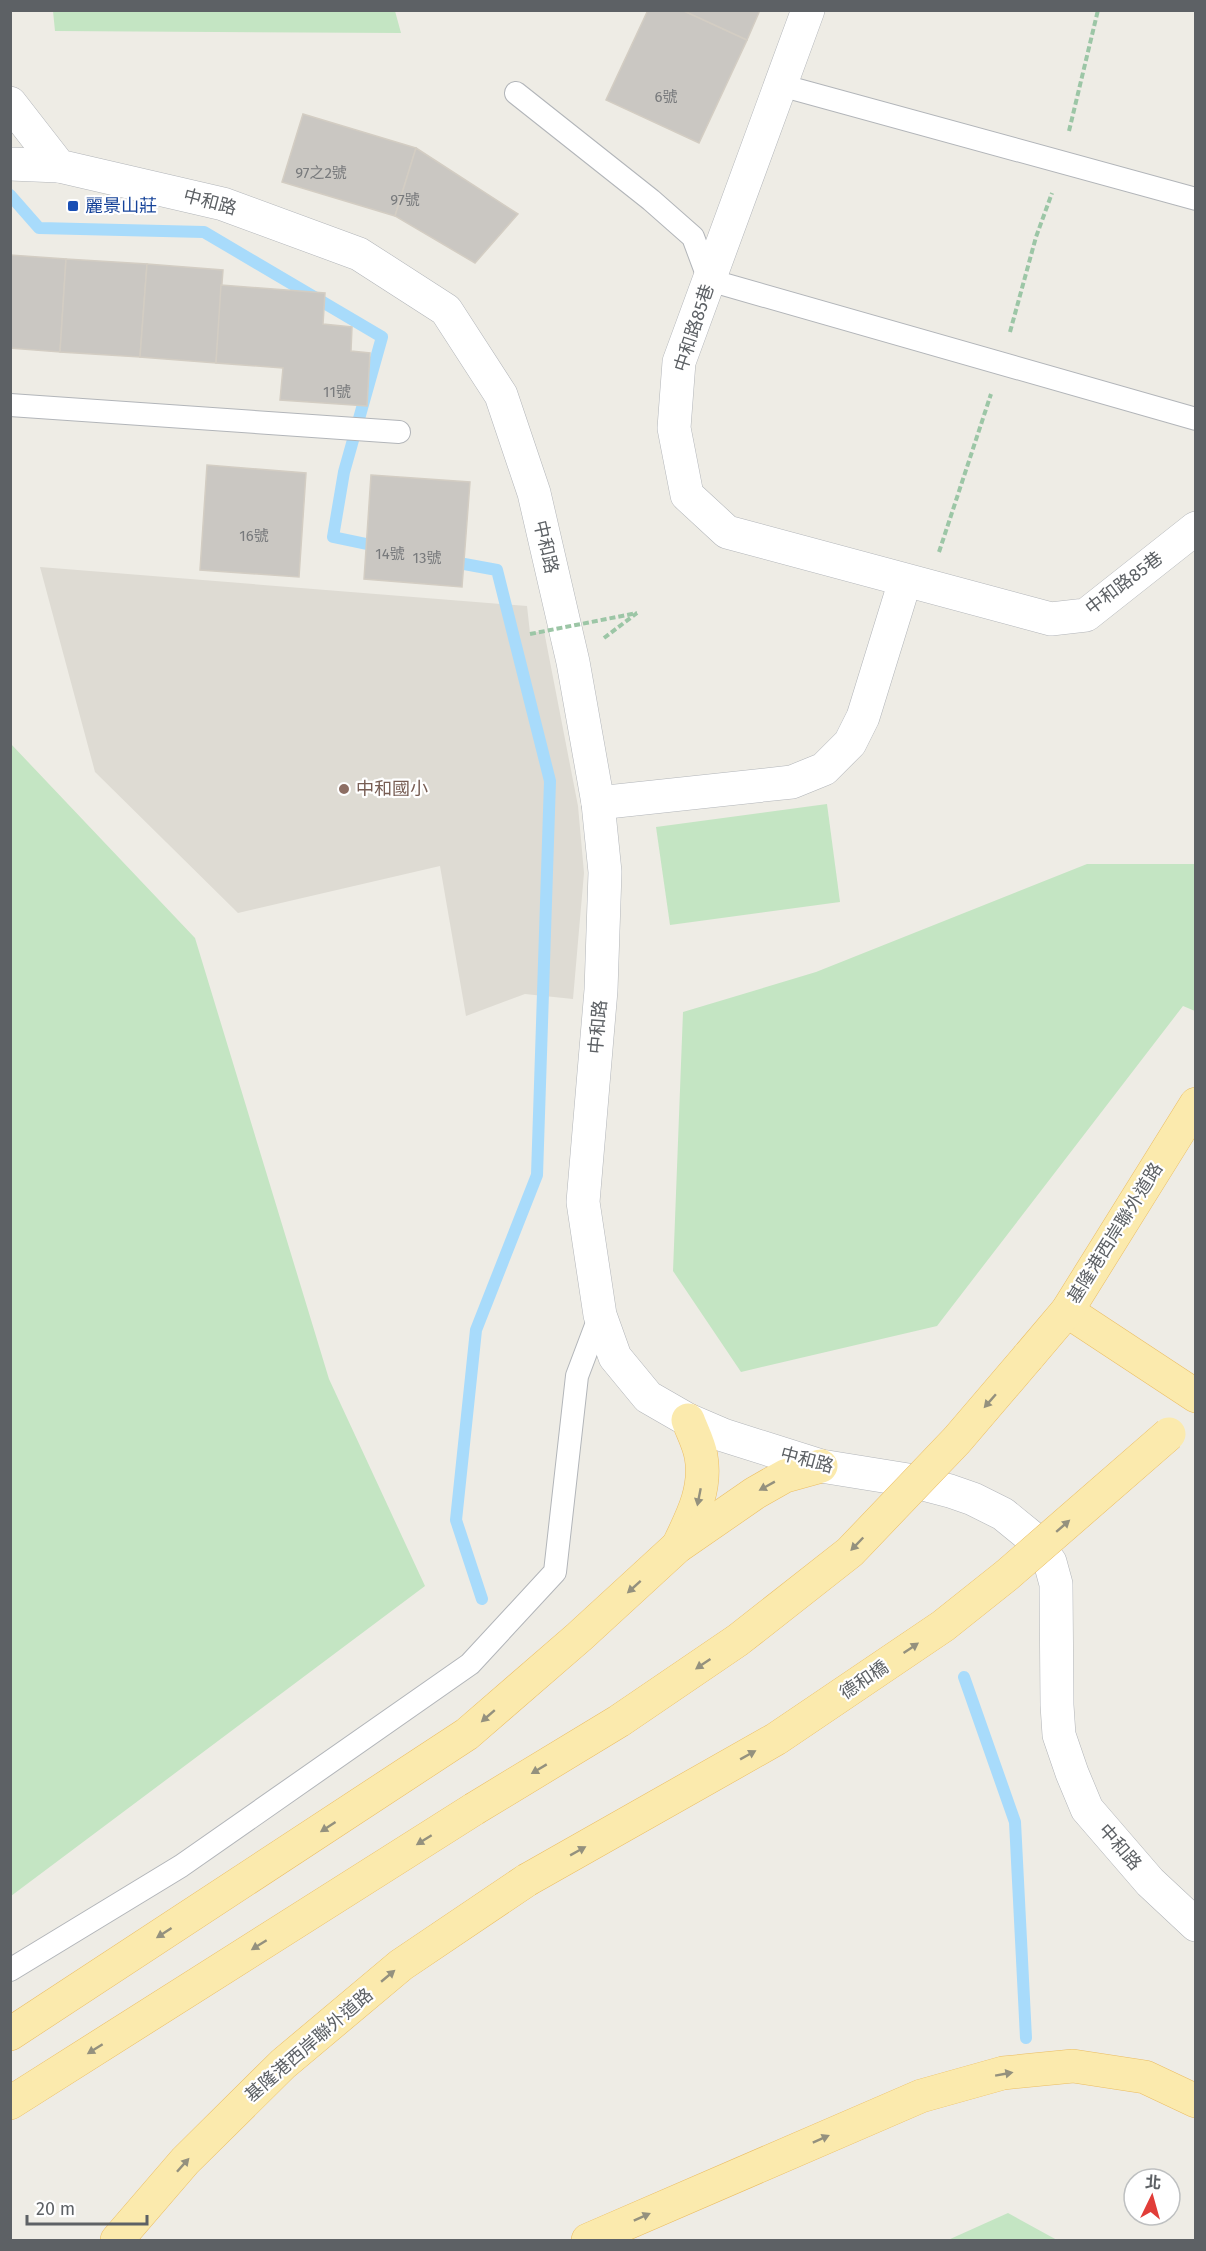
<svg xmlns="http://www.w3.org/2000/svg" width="1206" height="2251" font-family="'Fira Sans','Noto Sans TC',sans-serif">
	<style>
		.education { fill: #dedbd3 }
		.green { fill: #c4e5c3 }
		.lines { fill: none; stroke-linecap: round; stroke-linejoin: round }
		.stream { stroke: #a8dbfb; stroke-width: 12 }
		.building { fill: #cac7c2; stroke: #d3cdc3; stroke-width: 1.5 }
		.service-casing { stroke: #b2b5b9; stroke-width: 24 }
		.minor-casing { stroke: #b2b5b9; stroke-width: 34 }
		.primary-casing { stroke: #ebbd62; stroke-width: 34 }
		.path { stroke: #9cc6a6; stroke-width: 4; stroke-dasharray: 6 3; stroke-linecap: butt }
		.service { stroke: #fff; stroke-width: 22 }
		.minor { stroke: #fff; stroke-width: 33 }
		.primary { stroke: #fbeaad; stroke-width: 33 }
		.primary-bridge-casing { stroke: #ebbd62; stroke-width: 34; stroke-linecap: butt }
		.path-bridge { stroke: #9cc6a6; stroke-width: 4; stroke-dasharray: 6 3; stroke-linecap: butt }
		.primary-bridge { stroke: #fbeaad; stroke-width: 33 }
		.oneway { fill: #94917e }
		.transit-dot { fill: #1a4fb4; stroke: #fff; stroke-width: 2 }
		.education-dot { fill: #8d6e63; stroke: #fff; stroke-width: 2 }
		.labels { text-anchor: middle; stroke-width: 4.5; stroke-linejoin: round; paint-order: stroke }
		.number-label { font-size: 15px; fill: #787a7c }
		.street-label { font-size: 18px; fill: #5d6165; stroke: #fff }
		.transit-label { font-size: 18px; fill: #164399; stroke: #fff; text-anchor: start }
		.education-label { font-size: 18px; fill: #785e54; stroke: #fff; text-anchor: start }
	</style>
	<rect width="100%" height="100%" fill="#eeece5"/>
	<path class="education" d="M 40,567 L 527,606 L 530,633 L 544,631 L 578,806 L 584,873 L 573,999 L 525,994 L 466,1016 L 440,866 L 238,913 L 95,772 Z"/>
	<g class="green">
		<path d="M 53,11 L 395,11 L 401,33 L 55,31 Z"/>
		<path d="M 11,744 L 195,938 L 329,1379 L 425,1586 L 11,1896 Z"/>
		<path d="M 827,804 L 840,902 L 670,925 L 656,827 Z"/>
		<path d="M 1087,864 L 1195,864 L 1195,1011 L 1183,1006 L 937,1326 L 741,1372 L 673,1271 L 683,1012 L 816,972 Z"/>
		<path d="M 1008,2213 L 1057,2240 L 948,2240 Z"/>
	</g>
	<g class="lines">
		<g class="stream">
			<path d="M 10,195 L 39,228 L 204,232 L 382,337 L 344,472 L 333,537 L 381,547"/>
			<path d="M 448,561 L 497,570 L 550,781 L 537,1175 L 476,1330 L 456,1520 L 482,1599"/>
			<path d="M 964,1677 L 1015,1822 L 1026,2038"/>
		</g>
	</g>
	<g class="building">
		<path d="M 648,10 L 682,10 L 747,40 L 699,143 L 606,100 Z"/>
		<path d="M 682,10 L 760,10 L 747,40 Z"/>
		<path d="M 303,114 L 416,148 L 395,216 L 282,182 Z"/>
		<path d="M 416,148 L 518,214 L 475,263 L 395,216 Z"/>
		<path d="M 10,255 L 66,259 L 60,352 L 10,348 Z"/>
		<path d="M 66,259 L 147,264 L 140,357 L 60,352 Z"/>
		<path d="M 147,264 L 223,270 L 216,363 L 140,357 Z"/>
		<path d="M 221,285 L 325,293 L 323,324 L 352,327 L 351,351 L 370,353 L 367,406 L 280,400 L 283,368 L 216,363 Z"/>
		<path d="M 207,465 L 306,473 L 299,577 L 200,570 Z"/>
		<path d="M 371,475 L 470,482 L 462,587 L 364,579 Z"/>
	</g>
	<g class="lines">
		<defs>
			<g id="service">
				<path d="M 780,85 L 1196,199"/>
				<path d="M 516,93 L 651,200 L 693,237 L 709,280 L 1196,419"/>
				<path d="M 10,405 L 399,432"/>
				<path d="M 10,1970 L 181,1866 L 470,1664 L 555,1572 L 577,1376 L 600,1315"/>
			</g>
			<g id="minor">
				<path d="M 808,10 L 679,362 L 674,428 L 687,495 L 727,532 L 1051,619 L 1086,615 L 1196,528"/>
				<path d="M 10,103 L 59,166 L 223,204 L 359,254 L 446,310 L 501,395 L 534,493 L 573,662 L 598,803 L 605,872 L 601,990 L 583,1202 L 600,1315 L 615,1357 L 648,1397 L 688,1420 L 723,1435 L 821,1466 L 908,1480 L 950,1491 L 973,1499 L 1003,1514 L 1030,1536 L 1050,1562 L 1056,1584 L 1057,1705 L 1059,1735 L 1072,1773 L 1087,1809 L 1150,1882 L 1196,1925"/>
				<path d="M 10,164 L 59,166"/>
				<path d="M 598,803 L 792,782 L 824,769 L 850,743 L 863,717 L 905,581"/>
			</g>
			<g id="primary">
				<path d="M 1067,1311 L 1196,1396"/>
				<path d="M 1028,1357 L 1067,1311 L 1196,1104"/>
				<path d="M 678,1546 C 692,1517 707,1489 701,1456 C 699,1444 692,1431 688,1420"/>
				<path d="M 10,2034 L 467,1734 L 579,1637 L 677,1547 L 755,1493 L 785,1476 L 821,1466"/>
				<path d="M 10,2103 L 474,1809"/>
				<path d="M 117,2240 L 185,2161 L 283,2064 L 401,1965 L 527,1880"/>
				<path d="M 588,2240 L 921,2096 L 1003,2073 L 1073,2066 L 1145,2077 L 1196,2101"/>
			</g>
		</defs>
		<use href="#service" class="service-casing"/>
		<use href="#minor" class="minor-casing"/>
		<use href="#primary" class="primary-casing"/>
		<g class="path">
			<path d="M 1069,131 L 1098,10"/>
			<path d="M 1010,332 L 1036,237 L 1052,193"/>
			<path d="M 939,552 L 991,394"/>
			<path d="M 604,638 L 637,613"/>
		</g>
		<use href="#service" class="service"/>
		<use href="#minor" class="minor"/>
		<use href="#primary" class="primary"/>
		<defs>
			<g id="primary-bridge">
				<path d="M 474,1809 L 619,1721 L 738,1640 L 850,1552 L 957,1440 L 1028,1357"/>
				<path d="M 527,1880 L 776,1739 L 943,1626 L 1007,1575 L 1169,1434"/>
			</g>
		</defs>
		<use href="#primary-bridge" class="primary-bridge-casing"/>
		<path class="path-bridge" d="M 530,634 L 637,613"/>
		<use href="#primary-bridge" class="primary-bridge"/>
	</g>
	<defs><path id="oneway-solid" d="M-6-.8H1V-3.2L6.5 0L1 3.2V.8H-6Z" transform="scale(1.5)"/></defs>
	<g class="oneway">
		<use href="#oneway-solid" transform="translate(990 1401) rotate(131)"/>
		<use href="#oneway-solid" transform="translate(767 1486) rotate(151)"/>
		<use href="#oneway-solid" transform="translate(699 1497) rotate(101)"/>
		<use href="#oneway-solid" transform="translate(1063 1526) rotate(-41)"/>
		<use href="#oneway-solid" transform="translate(857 1544) rotate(134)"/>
		<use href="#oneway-solid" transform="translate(634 1587) rotate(138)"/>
		<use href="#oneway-solid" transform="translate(911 1648) rotate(-34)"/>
		<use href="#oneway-solid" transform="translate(703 1664) rotate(146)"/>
		<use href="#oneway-solid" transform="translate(488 1716) rotate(139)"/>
		<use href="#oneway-solid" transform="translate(748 1755) rotate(-29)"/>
		<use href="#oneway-solid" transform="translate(539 1769) rotate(149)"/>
		<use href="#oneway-solid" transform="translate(328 1827) rotate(147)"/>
		<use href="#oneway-solid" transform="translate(424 1840) rotate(148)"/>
		<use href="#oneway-solid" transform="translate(578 1851) rotate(-29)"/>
		<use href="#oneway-solid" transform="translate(164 1933) rotate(147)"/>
		<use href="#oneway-solid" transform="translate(259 1945) rotate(148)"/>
		<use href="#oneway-solid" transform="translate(388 1976) rotate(-40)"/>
		<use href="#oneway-solid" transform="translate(95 2049) rotate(148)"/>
		<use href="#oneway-solid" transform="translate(1004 2074) rotate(-10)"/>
		<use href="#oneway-solid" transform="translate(821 2139) rotate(-24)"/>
		<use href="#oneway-solid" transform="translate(183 2165) rotate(-48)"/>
		<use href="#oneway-solid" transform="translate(642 2217) rotate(-24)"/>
	</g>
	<rect class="transit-dot" x="67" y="200" width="12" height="12" rx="3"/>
	<circle class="education-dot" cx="344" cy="789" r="6"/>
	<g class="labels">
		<g class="number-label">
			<text x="666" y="102">6號</text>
			<text x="321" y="178">97之2號</text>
			<text x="405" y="205">97號</text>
			<text x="337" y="397">11號</text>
			<text x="254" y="541">16號</text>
			<text x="390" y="559">14號</text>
			<text x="427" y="563">13號</text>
		</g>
		<g class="street-label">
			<text transform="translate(210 202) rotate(15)" y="6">中和路</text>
			<text transform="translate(694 328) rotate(-72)" y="6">中和路85巷</text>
			<text transform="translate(546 547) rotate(77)" y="6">中和路</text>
			<text transform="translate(1124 583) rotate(-37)" y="6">中和路85巷</text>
			<text transform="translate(598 1027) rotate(-85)" y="6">中和路</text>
			<text transform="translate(1115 1233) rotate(-58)" y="6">基隆港西岸聯外道路</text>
			<text transform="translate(807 1460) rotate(15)" y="6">中和路</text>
			<text transform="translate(864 1680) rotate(-34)" y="6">德和橋</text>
			<text transform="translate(1120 1847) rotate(49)" y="6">中和路</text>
			<text transform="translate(309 2045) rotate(-41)" y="6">基隆港西岸聯外道路</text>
		</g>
		<g class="transit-label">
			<text x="85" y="212">麗景山莊</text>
		</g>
		<g class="education-label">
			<text x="356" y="795">中和國小</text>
		</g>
	</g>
	<rect width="1206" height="2251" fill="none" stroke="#5d6165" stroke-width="24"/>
	<g transform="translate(1152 2197) rotate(5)"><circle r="28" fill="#ffffff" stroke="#bec0c1" stroke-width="1.5"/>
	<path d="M0-4.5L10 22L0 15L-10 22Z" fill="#e13d38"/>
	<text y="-9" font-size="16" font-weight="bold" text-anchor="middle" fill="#5d6165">北</text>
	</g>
	<path d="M27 2215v9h120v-9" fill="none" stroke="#5d6165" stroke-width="3"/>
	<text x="36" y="2215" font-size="18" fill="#5d6165" stroke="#ffffff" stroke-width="4.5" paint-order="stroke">20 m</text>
</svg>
